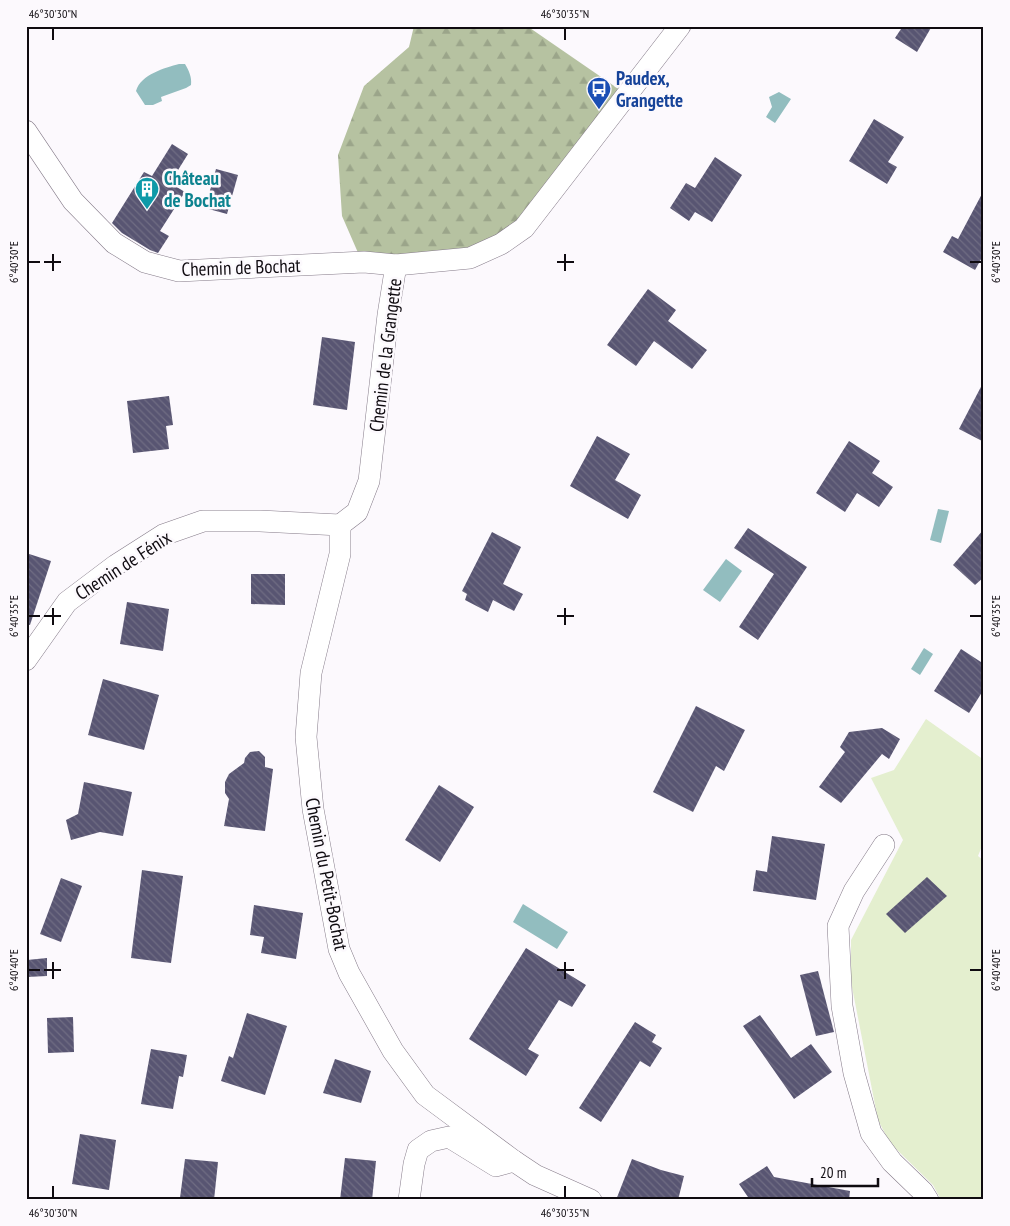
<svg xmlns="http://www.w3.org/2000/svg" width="1010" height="1226" font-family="'PT Sans Narrow',sans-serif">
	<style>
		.green { fill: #e4efcf }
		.forest { fill: url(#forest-firs) }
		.water { fill: #92bdbf }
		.building { fill: url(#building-back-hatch) }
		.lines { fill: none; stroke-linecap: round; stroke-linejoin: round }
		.street-casing { stroke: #857b89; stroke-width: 22 }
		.street { stroke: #fff; stroke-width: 21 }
		.ticks { fill: none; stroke: #0f0b10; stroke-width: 2 }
		.labels { text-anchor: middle; stroke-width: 5; stroke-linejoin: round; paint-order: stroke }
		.transit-label { font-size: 19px; font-weight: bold; fill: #164399; stroke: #fcf9fd; text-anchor: start }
		.culture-label { font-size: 19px; font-weight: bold; fill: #0d838f; stroke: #fcf9fd; text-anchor: start }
		.street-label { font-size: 19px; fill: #0f0b10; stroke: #fcf9fd }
		.neatline { fill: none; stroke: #0f0b10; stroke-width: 2 }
		.ticks-label { font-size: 12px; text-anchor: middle; fill: #0f0b10 }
	</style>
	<defs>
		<pattern id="forest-firs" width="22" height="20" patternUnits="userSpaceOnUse" patternTransform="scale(1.25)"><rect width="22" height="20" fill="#b6c2a1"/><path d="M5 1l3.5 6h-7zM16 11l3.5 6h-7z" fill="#9ba58a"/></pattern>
		<pattern id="building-back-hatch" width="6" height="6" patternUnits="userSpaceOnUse" patternTransform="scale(1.25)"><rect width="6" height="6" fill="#585572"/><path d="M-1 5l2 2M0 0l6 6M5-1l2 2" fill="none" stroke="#706d83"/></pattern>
	</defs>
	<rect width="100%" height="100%" fill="#fcf9fd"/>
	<path class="green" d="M 926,719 L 984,760 L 984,841 L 978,856 L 984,861 L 984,1200 L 941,1200 L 933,1185 L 890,1143 L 878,1120 L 851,982 L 851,940 L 903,840 L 871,778 L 894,770 Z"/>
	<path class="forest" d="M 414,26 L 527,26 L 620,90 L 523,218 L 497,237 L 467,251 L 401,258 L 359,255 L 342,216 L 338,155 L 364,86 L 409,47 Z"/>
	<g class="water">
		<path d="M 179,64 L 185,64 C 189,71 192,77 191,85 L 186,88 L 161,97 L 162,101 L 153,105 L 145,105 L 136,91 C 141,74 165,68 179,64 Z"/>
		<path d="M 779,92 L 791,99 L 775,123 L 766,117 L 772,107 L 769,97 Z"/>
		<path d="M 938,509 L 949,511 L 941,543 L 930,540 Z"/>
		<path d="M 726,559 L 742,571 L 720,602 L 703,590 Z"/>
		<path d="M 924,648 L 933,654 L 920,675 L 911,669 Z"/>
		<path d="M 523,904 L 568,932 L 557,949 L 513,922 Z"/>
	</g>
	<g class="building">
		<path d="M 903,26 L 932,26 L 917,52 L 895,38 Z"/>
		<path d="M 874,119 L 904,137 L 888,162 L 897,167 L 887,184 L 849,161 Z"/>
		<path d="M 172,144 L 188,154 L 170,183 L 185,192 L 160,231 L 169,236 L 158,253 L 150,250 L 122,233 L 112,223 L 144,172 L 152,176 Z"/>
		<path d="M 715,157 L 742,175 L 712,222 L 695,212 L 689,221 L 670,208 L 686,183 L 695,188 Z"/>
		<path d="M 216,169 L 238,175 L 227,214 L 205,208 Z"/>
		<path d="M 984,190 L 984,254 L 975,270 L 943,252 L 952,236 L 958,239 Z"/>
		<path d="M 648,289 L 676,310 L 668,321 L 707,350 L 692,369 L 654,341 L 636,366 L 607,345 Z"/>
		<path d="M 322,337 L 355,342 L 347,410 L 313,405 Z"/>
		<path d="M 984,381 L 984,442 L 959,429 Z"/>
		<path d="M 169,396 L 173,425 L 166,426 L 169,449 L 133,453 L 127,401 Z"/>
		<path d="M 597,436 L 630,454 L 615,480 L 641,495 L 628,519 L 570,486 Z"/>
		<path d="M 849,441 L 880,461 L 872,473 L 893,487 L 879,507 L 857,493 L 845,512 L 816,493 Z"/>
		<path d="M 748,528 L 807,567 L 758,640 L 739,627 L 774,574 L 734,548 Z"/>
		<path d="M 984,529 L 984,577 L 975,585 L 953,565 Z"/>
		<path d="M 492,532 L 521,547 L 503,584 L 523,594 L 514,611 L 493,600 L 488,612 L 465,600 L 467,594 L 462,591 Z"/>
		<path d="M 26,553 L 51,561 L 30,625 L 26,624 Z"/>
		<path d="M 251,574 L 285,574 L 285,605 L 251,604 Z"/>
		<path d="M 127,602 L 169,609 L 163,651 L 120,644 Z"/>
		<path d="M 961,649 L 984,664 L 984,689 L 969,713 L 934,691 Z"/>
		<path d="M 103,679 L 159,695 L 144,750 L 88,735 Z"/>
		<path d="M 696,706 L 745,730 L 724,771 L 716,766 L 693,812 L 653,792 Z"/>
		<path d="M 882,728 L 900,739 L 889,759 L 882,754 L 841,803 L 819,787 L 845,752 L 840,747 L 849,732 Z"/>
		<path d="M 259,751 L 265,757 L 265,767 L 273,769 L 265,831 L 224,826 L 229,799 L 225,793 L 225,782 L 229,774 L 244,763 L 245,758 L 250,752 Z"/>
		<path d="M 84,782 L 132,792 L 123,836 L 100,832 L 71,840 L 66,820 L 78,814 Z"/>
		<path d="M 439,785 L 474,807 L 440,862 L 405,840 Z"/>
		<path d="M 772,836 L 825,844 L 816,900 L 753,891 L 756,870 L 767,872 Z"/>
		<path d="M 142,870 L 183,876 L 171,963 L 131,958 Z"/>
		<path d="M 927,877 L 947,896 L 905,933 L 886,914 Z"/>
		<path d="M 61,878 L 82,886 L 61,942 L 40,934 Z"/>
		<path d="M 254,905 L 303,913 L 296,959 L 261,953 L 264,937 L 250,935 Z"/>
		<path d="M 526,948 L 586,985 L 572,1007 L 559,1000 L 528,1049 L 539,1055 L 526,1076 L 469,1039 Z"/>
		<path d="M 47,958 L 47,976 L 27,977 L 27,960 Z"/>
		<path d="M 818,971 L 834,1032 L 816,1036 L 800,975 Z"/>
		<path d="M 247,1013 L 287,1026 L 265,1095 L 221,1081 L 229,1056 L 233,1058 Z"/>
		<path d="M 760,1015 L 791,1058 L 811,1044 L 832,1072 L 794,1099 L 743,1026 Z"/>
		<path d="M 73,1017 L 74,1052 L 48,1053 L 47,1018 Z"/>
		<path d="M 635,1022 L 656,1035 L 652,1042 L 662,1048 L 650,1067 L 640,1061 L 601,1122 L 579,1108 Z"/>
		<path d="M 151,1049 L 187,1055 L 183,1077 L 179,1076 L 173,1109 L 141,1104 Z"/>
		<path d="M 335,1059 L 371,1071 L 361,1103 L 323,1093 Z"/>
		<path d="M 80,1134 L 116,1140 L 109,1190 L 72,1184 Z"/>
		<path d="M 345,1158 L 376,1161 L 372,1200 L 340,1200 Z"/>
		<path d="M 185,1159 L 218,1162 L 214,1200 L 180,1198 Z"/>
		<path d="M 632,1159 L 661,1170 L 684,1176 L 678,1200 L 616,1200 Z"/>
		<path d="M 767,1166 L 774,1177 L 850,1191 L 849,1200 L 750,1200 L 739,1184 Z"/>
	</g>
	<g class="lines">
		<defs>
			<g id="street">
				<path d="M 26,131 L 73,201 L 114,243 L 145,262 L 179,271 L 364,262 L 396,265 L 470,258 L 501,244 L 524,228 L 680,26"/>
				<path d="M 340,525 L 340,554 L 311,673 L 306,737 L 313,809 L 339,949 L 349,973 L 393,1051 L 425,1095 L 514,1161 L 535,1175 L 591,1200"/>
				<path d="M 340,525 L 357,512 L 369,481 L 388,315 L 396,265"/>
				<path d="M 26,660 L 67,602 L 116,565 L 163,535 L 203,521 L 260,521 L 340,525"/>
				<path d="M 884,845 L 854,891 L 838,926 L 842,1006 L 854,1073 L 871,1133 L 892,1162 L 923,1192 L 928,1200"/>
				<path d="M 409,1200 L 414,1164 L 418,1150 L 431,1141 L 449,1137 L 496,1166 L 514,1161"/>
			</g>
		</defs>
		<use href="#street" class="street-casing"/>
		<use href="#street" class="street"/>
	</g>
	<path class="ticks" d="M 53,28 L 53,40M 565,28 L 565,40M 53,254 L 53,271M 565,254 L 565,271M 28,262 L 40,262M 44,262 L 61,262M 557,262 L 574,262M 970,262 L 982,262M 53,608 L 53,625M 565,608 L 565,625M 28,616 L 40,616M 44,616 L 61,616M 557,616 L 574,616M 970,616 L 982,616M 53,962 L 53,979M 565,962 L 565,979M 28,970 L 40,970M 44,970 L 61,970M 557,970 L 574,970M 970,970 L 982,970M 53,1186 L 53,1198M 565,1186 L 565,1198"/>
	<defs>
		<symbol id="bus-pin" viewBox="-11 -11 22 30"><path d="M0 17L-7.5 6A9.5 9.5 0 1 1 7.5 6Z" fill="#1a4fb4" stroke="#fcf9fd"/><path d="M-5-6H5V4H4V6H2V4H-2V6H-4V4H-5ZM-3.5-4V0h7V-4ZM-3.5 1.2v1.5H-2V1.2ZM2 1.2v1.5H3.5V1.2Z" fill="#fff"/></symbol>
		<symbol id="building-pin" viewBox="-11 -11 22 30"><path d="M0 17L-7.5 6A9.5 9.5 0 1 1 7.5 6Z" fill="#0f9aa8" stroke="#fcf9fd"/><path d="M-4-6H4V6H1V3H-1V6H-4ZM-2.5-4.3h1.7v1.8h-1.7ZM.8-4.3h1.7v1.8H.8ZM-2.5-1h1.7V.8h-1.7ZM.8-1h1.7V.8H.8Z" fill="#fff"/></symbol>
	</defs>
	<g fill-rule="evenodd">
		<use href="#bus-pin" x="585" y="75" width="28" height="38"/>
		<use href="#building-pin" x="133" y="175" width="28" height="38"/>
	</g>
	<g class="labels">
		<g class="transit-label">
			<text x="616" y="85">Paudex,<tspan x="616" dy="22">Grangette</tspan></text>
		</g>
		<g class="culture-label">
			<text x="164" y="185">Château<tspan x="164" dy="22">de Bochat</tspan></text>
		</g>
		<g class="street-label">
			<text transform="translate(241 267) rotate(-2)" y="7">Chemin de Bochat</text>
			<text transform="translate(385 355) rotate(-83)" y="7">Chemin de la Grangette</text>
			<text transform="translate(123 565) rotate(-33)" y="7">Chemin de Fénix</text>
			<text transform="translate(327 874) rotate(79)" y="7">Chemin du Petit-Bochat</text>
		</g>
	</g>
	<rect width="1010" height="1226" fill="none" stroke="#fcf9fd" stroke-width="55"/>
	<path d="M812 1178v8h66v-8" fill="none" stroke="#0f0b10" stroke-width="2.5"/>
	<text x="820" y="1178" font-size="15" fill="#0f0b10" stroke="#fcf9fd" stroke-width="4" paint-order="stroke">20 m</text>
	<rect x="28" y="28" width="954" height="1170" class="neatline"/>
	<g class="ticks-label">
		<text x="53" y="18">46°30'30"N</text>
		<text x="565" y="18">46°30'35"N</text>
		<text transform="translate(996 262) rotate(-90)" y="4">6°40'30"E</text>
		<text transform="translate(14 262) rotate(-90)" y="4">6°40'30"E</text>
		<text transform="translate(996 616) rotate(-90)" y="4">6°40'35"E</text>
		<text transform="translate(14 616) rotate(-90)" y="4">6°40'35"E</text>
		<text transform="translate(14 970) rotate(-90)" y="4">6°40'40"E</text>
		<text transform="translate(996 970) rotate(-90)" y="4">6°40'40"E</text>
		<text x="53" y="1217">46°30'30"N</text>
		<text x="565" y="1217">46°30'35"N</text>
	</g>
</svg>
